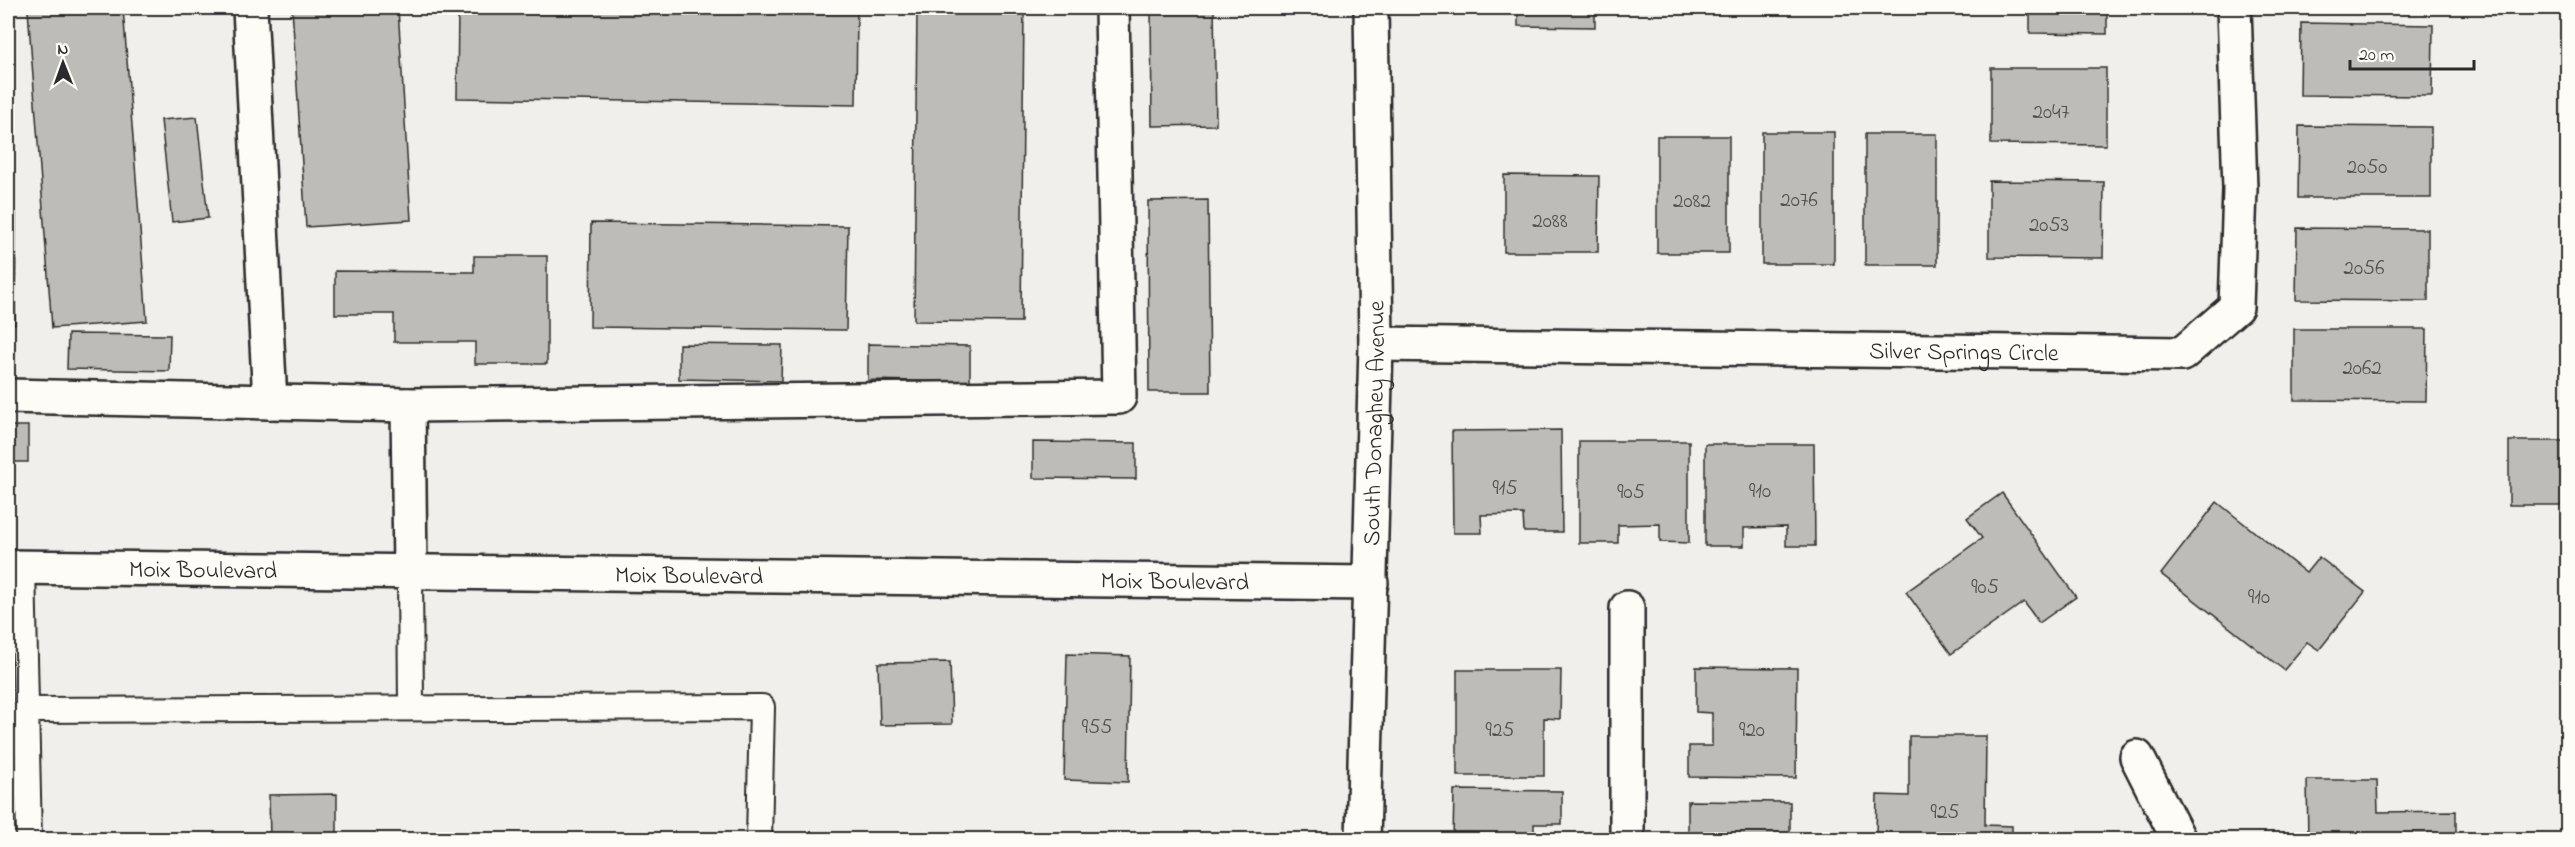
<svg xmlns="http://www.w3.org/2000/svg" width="2575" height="847" font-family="'Indie Flower',sans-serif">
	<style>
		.building { fill: #bdbcb8; stroke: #2b2b2b; stroke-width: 1.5 }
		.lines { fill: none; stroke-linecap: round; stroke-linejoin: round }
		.service-casing { stroke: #2b2b2b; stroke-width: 28 }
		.minor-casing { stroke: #2b2b2b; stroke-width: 38 }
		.tertiary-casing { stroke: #2b2b2b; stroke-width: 38 }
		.service { stroke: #fdfcf7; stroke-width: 24 }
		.minor { stroke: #fdfcf7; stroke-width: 33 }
		.tertiary { stroke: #fdfcf7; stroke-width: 33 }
		.labels { text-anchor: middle; stroke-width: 6; stroke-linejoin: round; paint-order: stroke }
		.number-label { font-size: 21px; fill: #504f4e }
		.street-label { font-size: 24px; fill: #2b2b2b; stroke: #fdfcf7 }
	</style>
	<rect width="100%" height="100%" fill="#f0efeb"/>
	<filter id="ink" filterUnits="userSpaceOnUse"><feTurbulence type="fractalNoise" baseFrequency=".0167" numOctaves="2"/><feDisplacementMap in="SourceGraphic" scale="12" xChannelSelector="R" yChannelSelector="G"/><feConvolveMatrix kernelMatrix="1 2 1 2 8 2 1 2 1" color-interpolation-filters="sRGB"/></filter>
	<g filter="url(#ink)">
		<g class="building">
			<path d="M 60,8 L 123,8 L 147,321 L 52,328 L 28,10 Z"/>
			<path d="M 292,8 L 398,8 L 411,220 L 306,227 Z"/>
			<path d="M 458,8 L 857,10 L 856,105 L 457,98 Z"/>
			<path d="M 917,8 L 1024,8 L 1021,322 L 914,321 Z"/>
			<path d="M 1151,8 L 1214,8 L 1216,125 L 1152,126 Z"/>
			<path d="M 1518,8 L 1595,8 L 1595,27 L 1518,26 Z"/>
			<path d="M 2030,8 L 2107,8 L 2107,34 L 2030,33 Z"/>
			<path d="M 2301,23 L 2433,25 L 2432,96 L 2300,95 Z"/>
			<path d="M 1991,68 L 2106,68 L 2106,145 L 1991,144 Z"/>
			<path d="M 197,117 L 208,218 L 172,222 L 161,120 Z"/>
			<path d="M 2299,126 L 2431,127 L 2431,198 L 2298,198 Z"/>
			<rect x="1762" y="132" width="72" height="132"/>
			<rect x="1865" y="134" width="72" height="131"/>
			<rect x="1657" y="136" width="72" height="117"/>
			<path d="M 1504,175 L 1599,176 L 1598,252 L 1504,252 Z"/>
			<path d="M 1989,181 L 2104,182 L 2103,258 L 1989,257 Z"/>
			<path d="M 1208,200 L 1210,392 L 1149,392 L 1148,201 Z"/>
			<path d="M 8,213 L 16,213 L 15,324 L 8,324 Z"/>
			<path d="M 591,223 L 848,226 L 846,330 L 590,327 Z"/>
			<path d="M 2297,228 L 2428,229 L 2428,301 L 2296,300 Z"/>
			<path d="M 474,256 L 547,256 L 547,364 L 475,364 L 475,342 L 394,342 L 394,314 L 335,314 L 335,271 L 474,272 Z"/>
			<path d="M 2294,329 L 2427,329 L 2426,401 L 2294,400 Z"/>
			<path d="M 68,334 L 170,335 L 169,371 L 67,369 Z"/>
			<path d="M 679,344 L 782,345 L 781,381 L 679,379 Z"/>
			<path d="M 868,344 L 970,346 L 970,382 L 868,380 Z"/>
			<rect x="8" y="426" width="20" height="36"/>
			<path d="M 1561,430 L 1562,532 L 1524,532 L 1523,514 L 1481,515 L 1482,533 L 1453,533 L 1452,431 Z"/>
			<path d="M 1579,441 L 1689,441 L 1689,543 L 1660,542 L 1660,524 L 1618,525 L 1618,543 L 1579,543 Z"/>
			<rect x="2509" y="441" width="59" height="64"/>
			<path d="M 1033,442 L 1136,443 L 1136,479 L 1033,478 Z"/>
			<path d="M 1705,444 L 1814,444 L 1815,546 L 1786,546 L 1786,527 L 1744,528 L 1744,546 L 1705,546 Z"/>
			<path d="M 2002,493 L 2076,597 L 2039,623 L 2024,602 L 1951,654 L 1906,592 L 1982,538 L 1967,518 Z"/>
			<path d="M 2217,502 L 2306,573 L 2319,557 L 2365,592 L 2319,650 L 2307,642 L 2284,670 L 2161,574 Z"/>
			<path d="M 1067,654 L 1130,656 L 1128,782 L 1064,780 Z"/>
			<path d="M 950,662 L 952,724 L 880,725 L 878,663 Z"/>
			<path d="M 1696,667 L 1797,668 L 1796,778 L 1689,777 L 1689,746 L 1712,746 L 1712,713 L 1696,712 Z"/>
			<path d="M 1457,670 L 1561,670 L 1560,719 L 1544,718 L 1544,776 L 1457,776 Z"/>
			<path d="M 1909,736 L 1986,736 L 1985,825 L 2012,826 L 2012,840 L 1909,840 L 1909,834 L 1876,834 L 1877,795 L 1909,796 Z"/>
			<path d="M 2307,780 L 2377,780 L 2378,812 L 2456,811 L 2456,840 L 2308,840 Z"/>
			<path d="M 1454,790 L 1562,791 L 1562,824 L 1534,824 L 1534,840 L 1453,840 Z"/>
			<path d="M 337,794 L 337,840 L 270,840 L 269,795 Z"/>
			<path d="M 1688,801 L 1790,802 L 1790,835 L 1801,835 L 1801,840 L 1688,840 Z"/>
		</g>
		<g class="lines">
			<defs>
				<g id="service">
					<path d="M 23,567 L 29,840"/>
					<path d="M 410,571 L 411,708"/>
					<path d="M 26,710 L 762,707 L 759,840"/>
				</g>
				<g id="minor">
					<path d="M 250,8 L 270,402"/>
					<path id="s1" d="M 1376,344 L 2182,354 L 2236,307 L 2240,189 L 2234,8"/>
					<path d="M 8,396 L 408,405 L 1119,397 L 1112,8"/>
					<path d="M 408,405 L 410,571"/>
					<path id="s2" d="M 8,567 L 1371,583"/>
					<path d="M 1627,608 L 1627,840"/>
					<path d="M 2137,757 L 2179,840"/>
				</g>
				<g id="tertiary">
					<path id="s3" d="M 1363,840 L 1376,344 L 1371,8"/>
				</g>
			</defs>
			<use href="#service" class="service-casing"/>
			<use href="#minor" class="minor-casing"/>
			<use href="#tertiary" class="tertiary-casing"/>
			<use href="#service" class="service"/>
			<use href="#minor" class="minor"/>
			<use href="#tertiary" class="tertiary"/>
		</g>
	</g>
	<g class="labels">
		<g class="number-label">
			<text x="2051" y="118">2047</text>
			<text x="2367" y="173">2050</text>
			<text x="1799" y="206">2076</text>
			<text x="1692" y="207">2082</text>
			<text x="1550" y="227">2088</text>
			<text x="2049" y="231">2053</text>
			<text x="2364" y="274">2056</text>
			<text x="2362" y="374">2062</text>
			<text x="1505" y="494">915</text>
			<text x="1760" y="497">910</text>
			<text x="1631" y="498">905</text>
			<text x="1985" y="593">905</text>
			<text x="2259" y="603">910</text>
			<text x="1097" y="733">955</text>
			<text x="1500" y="736">925</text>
			<text x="1752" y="736">920</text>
			<text x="1945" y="818">925</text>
		</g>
		<g class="street-label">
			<text dy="8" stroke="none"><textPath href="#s1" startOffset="588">Silver Springs Circle</textPath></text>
			<text dy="8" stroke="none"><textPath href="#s3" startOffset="417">South Donaghey Avenue</textPath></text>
			<text dy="8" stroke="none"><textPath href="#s2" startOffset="195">Moix Boulevard</textPath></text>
			<text dy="8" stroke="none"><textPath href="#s2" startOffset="681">Moix Boulevard</textPath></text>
			<text dy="8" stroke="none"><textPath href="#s2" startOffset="1167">Moix Boulevard</textPath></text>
		</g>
	</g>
	<rect width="2575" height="847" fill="none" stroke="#fdfcf7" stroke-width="30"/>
	<rect x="15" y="15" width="2545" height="817" fill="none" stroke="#2b2b2b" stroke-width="2" filter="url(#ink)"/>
	<g transform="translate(63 63) rotate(359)" stroke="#fdfcf7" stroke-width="4.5" paint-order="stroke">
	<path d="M0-4.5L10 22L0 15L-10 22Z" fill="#2b2b2b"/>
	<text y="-9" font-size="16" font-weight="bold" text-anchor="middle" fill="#2b2b2b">N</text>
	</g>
	<path d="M2350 60v9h124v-9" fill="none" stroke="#2b2b2b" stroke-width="3"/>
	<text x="2359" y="60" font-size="18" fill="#2b2b2b" stroke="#fdfcf7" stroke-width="4.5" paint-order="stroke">20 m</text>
</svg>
